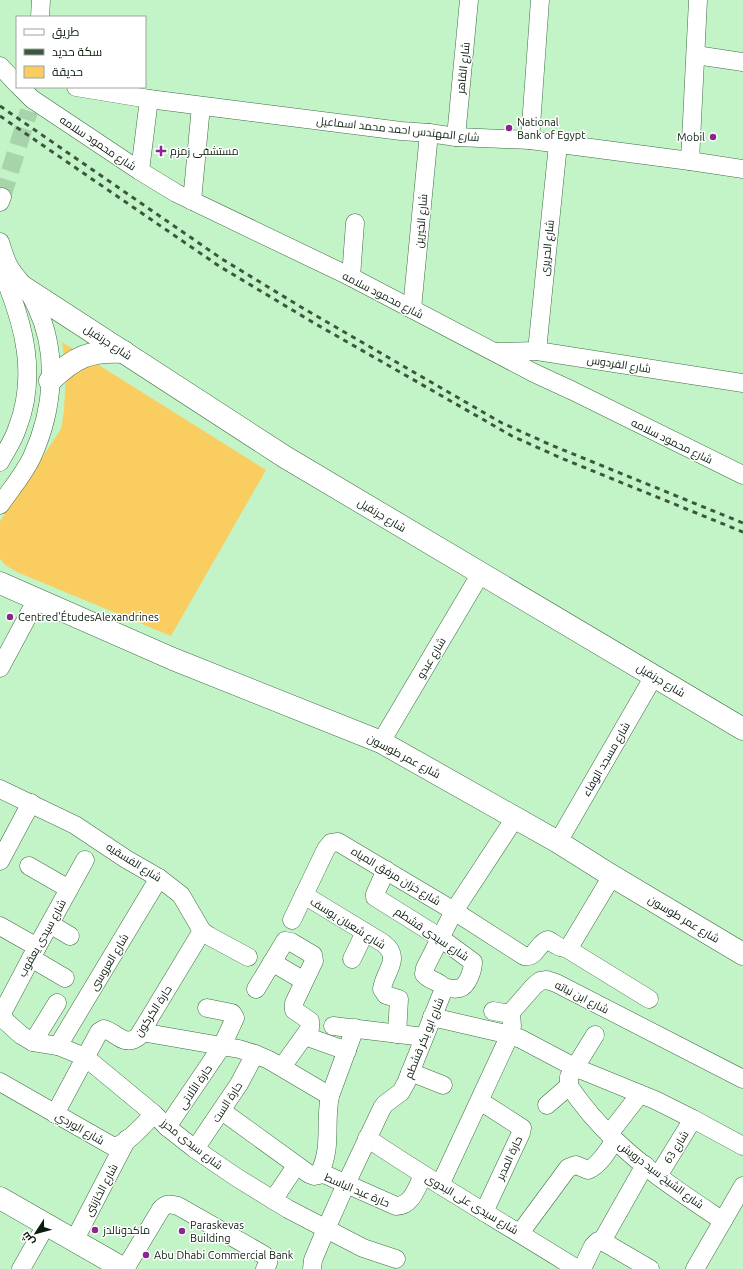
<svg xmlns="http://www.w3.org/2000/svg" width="743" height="1269" font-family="Ubuntu,Cairo,sans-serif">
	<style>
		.green { fill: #facd60 }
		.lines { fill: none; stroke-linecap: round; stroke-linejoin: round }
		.minor-tunnel { stroke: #a7d4ab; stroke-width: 18; stroke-dasharray: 18 9; stroke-linecap: butt }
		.minor-casing { stroke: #406c45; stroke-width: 19 }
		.major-casing { stroke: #406c45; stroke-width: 23 }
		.minor { stroke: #fff; stroke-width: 18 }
		.major { stroke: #fff; stroke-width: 22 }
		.rail { stroke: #3c573f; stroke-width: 3; stroke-dasharray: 5 5; stroke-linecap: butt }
		.poi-dot { fill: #8a268d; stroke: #fff; stroke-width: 1.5 }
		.labels { text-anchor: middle; stroke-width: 3; stroke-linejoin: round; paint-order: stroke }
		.street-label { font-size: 11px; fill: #0b1e0e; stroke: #fff }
		.poi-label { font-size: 11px; fill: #0b1e0e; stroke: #fff; text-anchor: start }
	</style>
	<rect width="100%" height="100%" fill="#c3f4c7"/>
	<path class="green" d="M 62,342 L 266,470 L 171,636 L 17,572 L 5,565 L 0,559 L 0,521 L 61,429 L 64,411 L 66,369 Z"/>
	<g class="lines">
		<path class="minor-tunnel" d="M 2,197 L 29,111"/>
		<defs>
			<g id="minor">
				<path d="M 40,17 L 41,0"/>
				<path d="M 696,55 L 743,62"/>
				<path d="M 0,66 L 17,84"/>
				<path d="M 20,87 L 32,99 L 140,171 L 176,193 L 351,277 L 534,373 L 573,391 L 743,475"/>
				<path d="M 76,87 L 149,99 L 401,131 L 429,133 L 456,137 L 530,140 L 690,161 L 743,169"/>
				<path d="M 456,137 L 469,0"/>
				<path d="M 530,140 L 540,0"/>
				<path d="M 690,161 L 698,0"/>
				<path d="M 140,171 L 149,99"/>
				<path d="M 192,201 L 201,106"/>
				<path d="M 0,202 L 2,197"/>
				<path d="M 0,242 C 3,251 5,260 10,268 C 15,276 21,282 27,290 C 31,295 34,302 37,308 C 59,355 53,411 32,457 C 24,474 11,489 0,505"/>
				<path d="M 351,277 L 355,223"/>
				<path d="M 412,309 L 429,133"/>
				<path d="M 537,351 L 558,144"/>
				<path d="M 496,352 L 537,351 L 743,383"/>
				<path d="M 0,462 C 6,451 13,441 17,429 C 38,376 24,324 3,274"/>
				<path d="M 0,668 L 37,599"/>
				<path d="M 381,742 L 481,573"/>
				<path d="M 0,789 L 75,825 L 126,859 L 159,878 L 181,895 L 202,931 L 209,936 L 248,957"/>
				<path d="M 558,842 L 654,676"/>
				<path d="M 0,861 L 31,803"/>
				<path d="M 29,866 L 69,889"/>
				<path d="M 386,870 L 375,894 L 375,897 L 439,937 L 473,962 C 473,969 468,986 460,988 C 455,990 448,988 443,987"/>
				<path d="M 304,895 L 383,943 C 403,958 384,972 382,989 L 386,995 L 399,999 L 397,1034"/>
				<path d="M 292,920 L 326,849 L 331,843 L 338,842 L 454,911 L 524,956 C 537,958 537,943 548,940 C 556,944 561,951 570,946 L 612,876"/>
				<path d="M 50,924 L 70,936"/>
				<path d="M 0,926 L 37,947"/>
				<path d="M 566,948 L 649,999"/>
				<path d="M 31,958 L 65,978"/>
				<path d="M 352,959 L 365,932"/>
				<path d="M 272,962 L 304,981"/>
				<path d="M 256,989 L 285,941 L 291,942 L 313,955 L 314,961 L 294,1003 L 294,1010 L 310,1021 L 310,1028 L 282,1067"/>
				<path d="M 493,1011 L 511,1014"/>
				<path d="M 0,1016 L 21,1035 L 33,1042 L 58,1046 L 85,1057 L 154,1114 L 167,1127 L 195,1149 L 236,1177 L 288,1209 L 363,1248 L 396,1259"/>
				<path d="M 0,1017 L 37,947 L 85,860"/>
				<path d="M 432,1017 L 510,1035 L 521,1039 L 574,1067 L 655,1100 L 693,1119 L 743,1146"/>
				<path d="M 333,1026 L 424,1037"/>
				<path d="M 141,1032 L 239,1049 L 255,1054 L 269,1060 L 330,1096"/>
				<path d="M 595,1035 L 569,1077 L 569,1086 C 582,1105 598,1124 615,1140 C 647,1171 686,1196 723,1221"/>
				<path d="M 305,1036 L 347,1051"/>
				<path d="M 33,1042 L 57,1003"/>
				<path d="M 58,1046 L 159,878"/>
				<path d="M 410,1072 L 443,1085"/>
				<path d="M 0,1082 L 114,1147 C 128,1144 144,1124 154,1114"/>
				<path d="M 480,1101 L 522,1128 L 521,1133 L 484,1212"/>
				<path d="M 547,1105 L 569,1086"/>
				<path d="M 222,1111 L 309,1174 L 314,1176 L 324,1174 L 396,1206 C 412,1206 417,1187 423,1175"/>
				<path d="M 55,1114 L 99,1032 L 104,1029 C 117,1033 124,1047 138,1037 L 202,931"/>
				<path d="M 167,1127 L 222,1046 L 235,1018 L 232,1013 L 207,1008"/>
				<path d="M 609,1134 L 640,1094"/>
				<path d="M 367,1138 C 435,1184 507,1225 577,1269"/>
				<path d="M 195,1149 L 239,1084 L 255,1054"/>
				<path d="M 319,1174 C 333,1146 324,1124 330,1096 L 355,1028"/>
				<path d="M 658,1176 L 693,1119"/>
				<path d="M 440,1185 L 507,1041 L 512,1026 L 511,1014 L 513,1010 L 534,986 L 540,981 L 547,980 L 556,983 L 743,1079"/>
				<path d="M 273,1200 L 296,1166"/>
				<path d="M 520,1233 L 568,1168 L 576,1165 L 588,1170 C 600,1165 608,1150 615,1140"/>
				<path d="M 74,1241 L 127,1139"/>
				<path d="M 602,1241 L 645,1165"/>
				<path d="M 21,1269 L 46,1225"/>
				<path d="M 125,1269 L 161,1209 C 167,1203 170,1204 178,1206 L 264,1255 L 268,1259 L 268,1263 L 265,1269"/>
				<path d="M 312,1269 L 313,1260 L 326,1229 L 346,1184 L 382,1108 L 385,1104 L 401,1092 L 406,1083 L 443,991 L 443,987 C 438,980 429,981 424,974 L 425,968 L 454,911 L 515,818"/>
				<path d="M 582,1269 L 593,1246 L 598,1241 L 602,1241 L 650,1269"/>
				<path d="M 695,1269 L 743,1186"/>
			</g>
			<g id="major">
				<path d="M 0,272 L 285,457 L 743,729"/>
				<path d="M 50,381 C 74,357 90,350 124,352"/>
				<path d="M 0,583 L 173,659 L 381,742 L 558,842 L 612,876 L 743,954"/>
				<path d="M 0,1198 L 124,1269"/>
			</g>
		</defs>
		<use href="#minor" class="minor-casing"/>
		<use href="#major" class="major-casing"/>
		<use href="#minor" class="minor"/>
		<use href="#major" class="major"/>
		<g class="rail">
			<path d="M 0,106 L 222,259 L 301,307 L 502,423 L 551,445 L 743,523"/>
			<path d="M 0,116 L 219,266 L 314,323 L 512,436 L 561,458 L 743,532"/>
		</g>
	</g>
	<g class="poi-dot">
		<circle cx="509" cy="128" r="4"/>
		<circle cx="713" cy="137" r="4"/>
		<path d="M159 145h4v4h4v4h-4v4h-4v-4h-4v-4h4z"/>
		<circle cx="10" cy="617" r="4"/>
		<circle cx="95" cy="1230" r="4"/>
		<circle cx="182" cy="1231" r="4"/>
		<circle cx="146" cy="1255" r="4"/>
	</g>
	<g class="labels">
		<g class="street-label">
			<text transform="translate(463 68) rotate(-84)" y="4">شارع القاهر</text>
			<text transform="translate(398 129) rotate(6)" y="4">شارع المهندس احمد محمد اسماعيل</text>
			<text transform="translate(98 143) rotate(34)" y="4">شارع محمود سلامه</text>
			<text transform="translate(421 221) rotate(-85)" y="4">شارع الخيرين</text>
			<text transform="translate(547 248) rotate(-84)" y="4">شارع الحريرى</text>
			<text transform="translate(383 295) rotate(27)" y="4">شارع محمود سلامه</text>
			<text transform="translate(108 342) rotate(33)" y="4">شارع جرنفيل</text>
			<text transform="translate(619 364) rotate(9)" y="4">شارع الفردوس</text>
			<text transform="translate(672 441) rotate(26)" y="4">شارع محمود سلامه</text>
			<text transform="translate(382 515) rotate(31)" y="4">شارع جرنفيل</text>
			<text transform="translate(431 658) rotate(-59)" y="4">شارع عبدو</text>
			<text transform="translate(661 680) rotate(31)" y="4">شارع جرنفيل</text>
			<text transform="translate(404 756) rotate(28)" y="4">شارع عمر طوسون</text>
			<text transform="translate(606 759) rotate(-60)" y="4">شارع مسجد الوفاء</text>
			<text transform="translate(134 862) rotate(32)" y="4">شارع الفسقيه</text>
			<text transform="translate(396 876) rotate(31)" y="4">شارع خزان مرفق المياه</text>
			<text transform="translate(684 919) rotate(31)" y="4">شارع عمر طوسون</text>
			<text transform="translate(348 923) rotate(32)" y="4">شارع شعبان يوسف</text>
			<text transform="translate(432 934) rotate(34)" y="4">شارع سيدى قشطم</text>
			<text transform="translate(42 938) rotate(-61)" y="4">شارع سيدى يعقوب</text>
			<text transform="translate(109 962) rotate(-59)" y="4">شارع العروسى</text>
			<text transform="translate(582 997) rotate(27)" y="4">شارع ابن نباته</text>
			<text transform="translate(153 1011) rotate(-57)" y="4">حارة الكركون</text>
			<text transform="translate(424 1038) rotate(-68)" y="4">شارع ابو بكر قشطم</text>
			<text transform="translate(195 1087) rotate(-56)" y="4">حارة الألاتى</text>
			<text transform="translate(227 1102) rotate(-57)" y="4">حارة الست</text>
			<text transform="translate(80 1128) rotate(30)" y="4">شارع الوردي</text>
			<text transform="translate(192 1144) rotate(38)" y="4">شارع سيدى محرز</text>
			<text transform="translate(676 1147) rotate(-58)" y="4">شارع 63</text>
			<text transform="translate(509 1158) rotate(-65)" y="4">حارة المدبر</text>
			<text transform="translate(661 1175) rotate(37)" y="4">شارع الشيخ سيد درويش</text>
			<text transform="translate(101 1190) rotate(-62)" y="4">شارع الخازنتى</text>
			<text transform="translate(357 1190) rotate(23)" y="4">حارة عبد الباسط</text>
			<text transform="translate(472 1204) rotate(31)" y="4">شارع سيدى على البدوى</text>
		</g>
		<g class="poi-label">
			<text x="517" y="126">National<tspan x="517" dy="13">Bank of Egypt</tspan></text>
			<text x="705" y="141" text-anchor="end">Mobil</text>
			<text x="170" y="155">مستشفى زمزم</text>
			<text x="18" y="621">Centred'ÉtudesAlexandrines</text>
			<text x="190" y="1229">Paraskevas<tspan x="190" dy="13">Building</tspan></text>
			<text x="103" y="1234">ماكدونالدز</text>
			<text x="154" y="1259">Abu Dhabi Commercial Bank</text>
		</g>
	</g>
	<rect x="16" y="16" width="130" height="72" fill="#ffffff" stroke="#9da59f"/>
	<rect x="24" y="29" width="20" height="6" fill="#ffffff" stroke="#9da59f"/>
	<text x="52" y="36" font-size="12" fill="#0b1e0e">طريق</text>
	<rect x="24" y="49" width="20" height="6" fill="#3c573f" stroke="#9da59f"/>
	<text x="52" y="56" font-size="12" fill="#0b1e0e">سكة حديد</text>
	<rect x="24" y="66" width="20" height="12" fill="#facd60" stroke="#9da59f"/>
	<text x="52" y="76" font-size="12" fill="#0b1e0e">حديقة</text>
	<g transform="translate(36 1233) rotate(234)" stroke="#ffffff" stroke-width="3" paint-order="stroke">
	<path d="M0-3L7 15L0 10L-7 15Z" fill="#0b1e0e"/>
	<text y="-6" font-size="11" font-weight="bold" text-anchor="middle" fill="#0b1e0e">ش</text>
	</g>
</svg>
